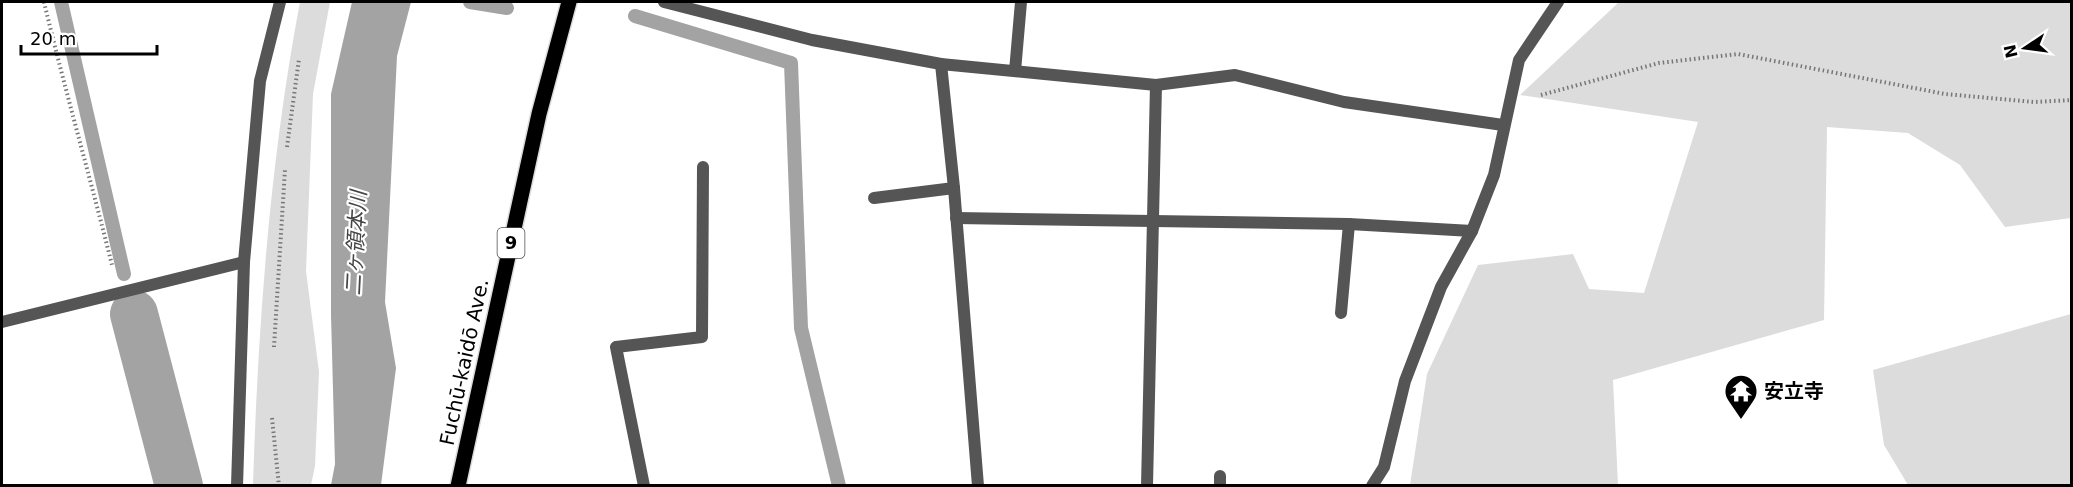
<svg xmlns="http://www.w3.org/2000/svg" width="2073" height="487" font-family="'DejaVu Sans','Noto Sans JP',sans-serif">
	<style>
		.green { fill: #dcdcdc }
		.water { fill: #a3a3a3 }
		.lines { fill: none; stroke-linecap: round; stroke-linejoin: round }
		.stream { stroke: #a3a3a3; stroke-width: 14 }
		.canal { stroke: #a3a3a3; stroke-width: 48 }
		.primary-casing { stroke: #dbdbdb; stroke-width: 18 }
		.path { stroke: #777; stroke-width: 4; stroke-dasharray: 1.5 3; stroke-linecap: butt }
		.service { stroke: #555; stroke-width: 12 }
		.minor { stroke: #555; stroke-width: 12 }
		.primary { stroke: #000; stroke-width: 15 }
		.labels { text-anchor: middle; stroke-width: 4.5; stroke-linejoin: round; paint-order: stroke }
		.shield { fill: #fff; stroke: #4c4c4c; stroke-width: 1.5 }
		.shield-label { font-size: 18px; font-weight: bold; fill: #000 }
		.street-label { font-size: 20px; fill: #000; stroke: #fff }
		.poi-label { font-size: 20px; font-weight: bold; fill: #000; stroke: #fff; text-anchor: start }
		.water-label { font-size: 21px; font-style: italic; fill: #444; stroke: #fff }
	</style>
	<rect width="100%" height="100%" fill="#fff"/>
	<g class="green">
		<path d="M 300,2 L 330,2 L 313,94 L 306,271 L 319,372 L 315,466 L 311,485 L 253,485 C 258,324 270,160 300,2 Z"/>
		<path d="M 1619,2 L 2071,2 L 2071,218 L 2005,227 L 1960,165 L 1908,133 L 1827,127 L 1824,320 L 1613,380 L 1618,485 L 1410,485 L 1427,374 L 1478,265 L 1573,254 L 1589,289 L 1644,293 L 1698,122 L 1520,95 Z"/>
		<path d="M 2071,314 L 2071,485 L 1908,485 L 1884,445 L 1873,370 Z"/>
	</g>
	<path class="water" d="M 352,2 L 411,2 L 397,56 L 385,302 L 396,368 L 381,485 L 331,485 L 335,464 L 331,315 L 331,94 Z"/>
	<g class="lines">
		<g class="stream">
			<path d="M 61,2 L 124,274"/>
			<path d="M 470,2 L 507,8"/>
			<path d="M 635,16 L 791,63 L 801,328 L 839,486"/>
		</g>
		<path class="canal" d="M 134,314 L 179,486"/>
		<defs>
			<path id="primary" d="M 458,486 L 539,114 L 569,2"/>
		</defs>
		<use href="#primary" class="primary-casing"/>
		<g class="path">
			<path d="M 44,2 C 65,90 90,177 112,265"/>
			<path d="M 1541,95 L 1659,63 L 1738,54 L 1945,94 L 2034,102 L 2072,100"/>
			<path d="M 287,147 L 299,59"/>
			<path d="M 274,347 L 285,169"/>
			<path d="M 272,418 L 279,486"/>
		</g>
		<g class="service">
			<path d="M 1015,71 L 1021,2"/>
			<path d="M 1156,85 L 1235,75 L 1344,102 L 1503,125"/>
			<path d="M 874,198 L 954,188"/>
			<path d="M 956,218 L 1349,224 L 1472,231"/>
			<path d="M 1341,313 L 1349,224"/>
			<path d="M 644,486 L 616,347 L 702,337 L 703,167"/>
			<path d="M 1220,486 L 1220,476"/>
			<path d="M 1372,486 L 1384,467 L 1405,381 L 1441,287 L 1472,231 L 1494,175 L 1519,60 L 1558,2"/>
		</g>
		<g class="minor">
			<path d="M 664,2 L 812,40 L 941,64 L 1156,85 L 1147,486"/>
			<path d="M 941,64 L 954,188 L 978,486"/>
			<path d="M 2,322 L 244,262"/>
			<path d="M 237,486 L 244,262 L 260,81 L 280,2"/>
		</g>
		<use href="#primary" class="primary"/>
	</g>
	<defs>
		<symbol id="temple-pin" viewBox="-11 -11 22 30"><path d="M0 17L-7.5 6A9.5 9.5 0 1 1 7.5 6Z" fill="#000" stroke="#fff"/><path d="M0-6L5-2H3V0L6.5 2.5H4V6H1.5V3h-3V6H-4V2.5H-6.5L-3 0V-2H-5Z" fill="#fff"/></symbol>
	</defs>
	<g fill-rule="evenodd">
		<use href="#temple-pin" x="1722" y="372" width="38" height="52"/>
	</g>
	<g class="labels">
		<rect class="shield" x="497.5" y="228" width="27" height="30" rx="4.5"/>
		<g class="shield-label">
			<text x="511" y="249">9</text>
		</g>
		<g class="street-label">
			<text transform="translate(464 362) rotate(-78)" y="7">Fuchū-kaidō Ave.</text>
		</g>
		<g class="poi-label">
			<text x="1764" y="398">安立寺</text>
		</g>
		<g class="water-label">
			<text transform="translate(356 243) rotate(-87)" y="7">二ヶ領本川</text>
		</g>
	</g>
	<rect width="2073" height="487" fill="none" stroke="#000000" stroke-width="6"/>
	<g transform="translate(2025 48) rotate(257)" stroke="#ffffff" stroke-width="4.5" paint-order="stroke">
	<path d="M0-4.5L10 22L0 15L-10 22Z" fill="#000000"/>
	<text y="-9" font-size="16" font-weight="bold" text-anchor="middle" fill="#000000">N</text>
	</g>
	<path d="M21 45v9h136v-9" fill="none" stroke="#000000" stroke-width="3"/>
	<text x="30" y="45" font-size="18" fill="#000000" stroke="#ffffff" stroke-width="4.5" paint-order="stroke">20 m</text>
</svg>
